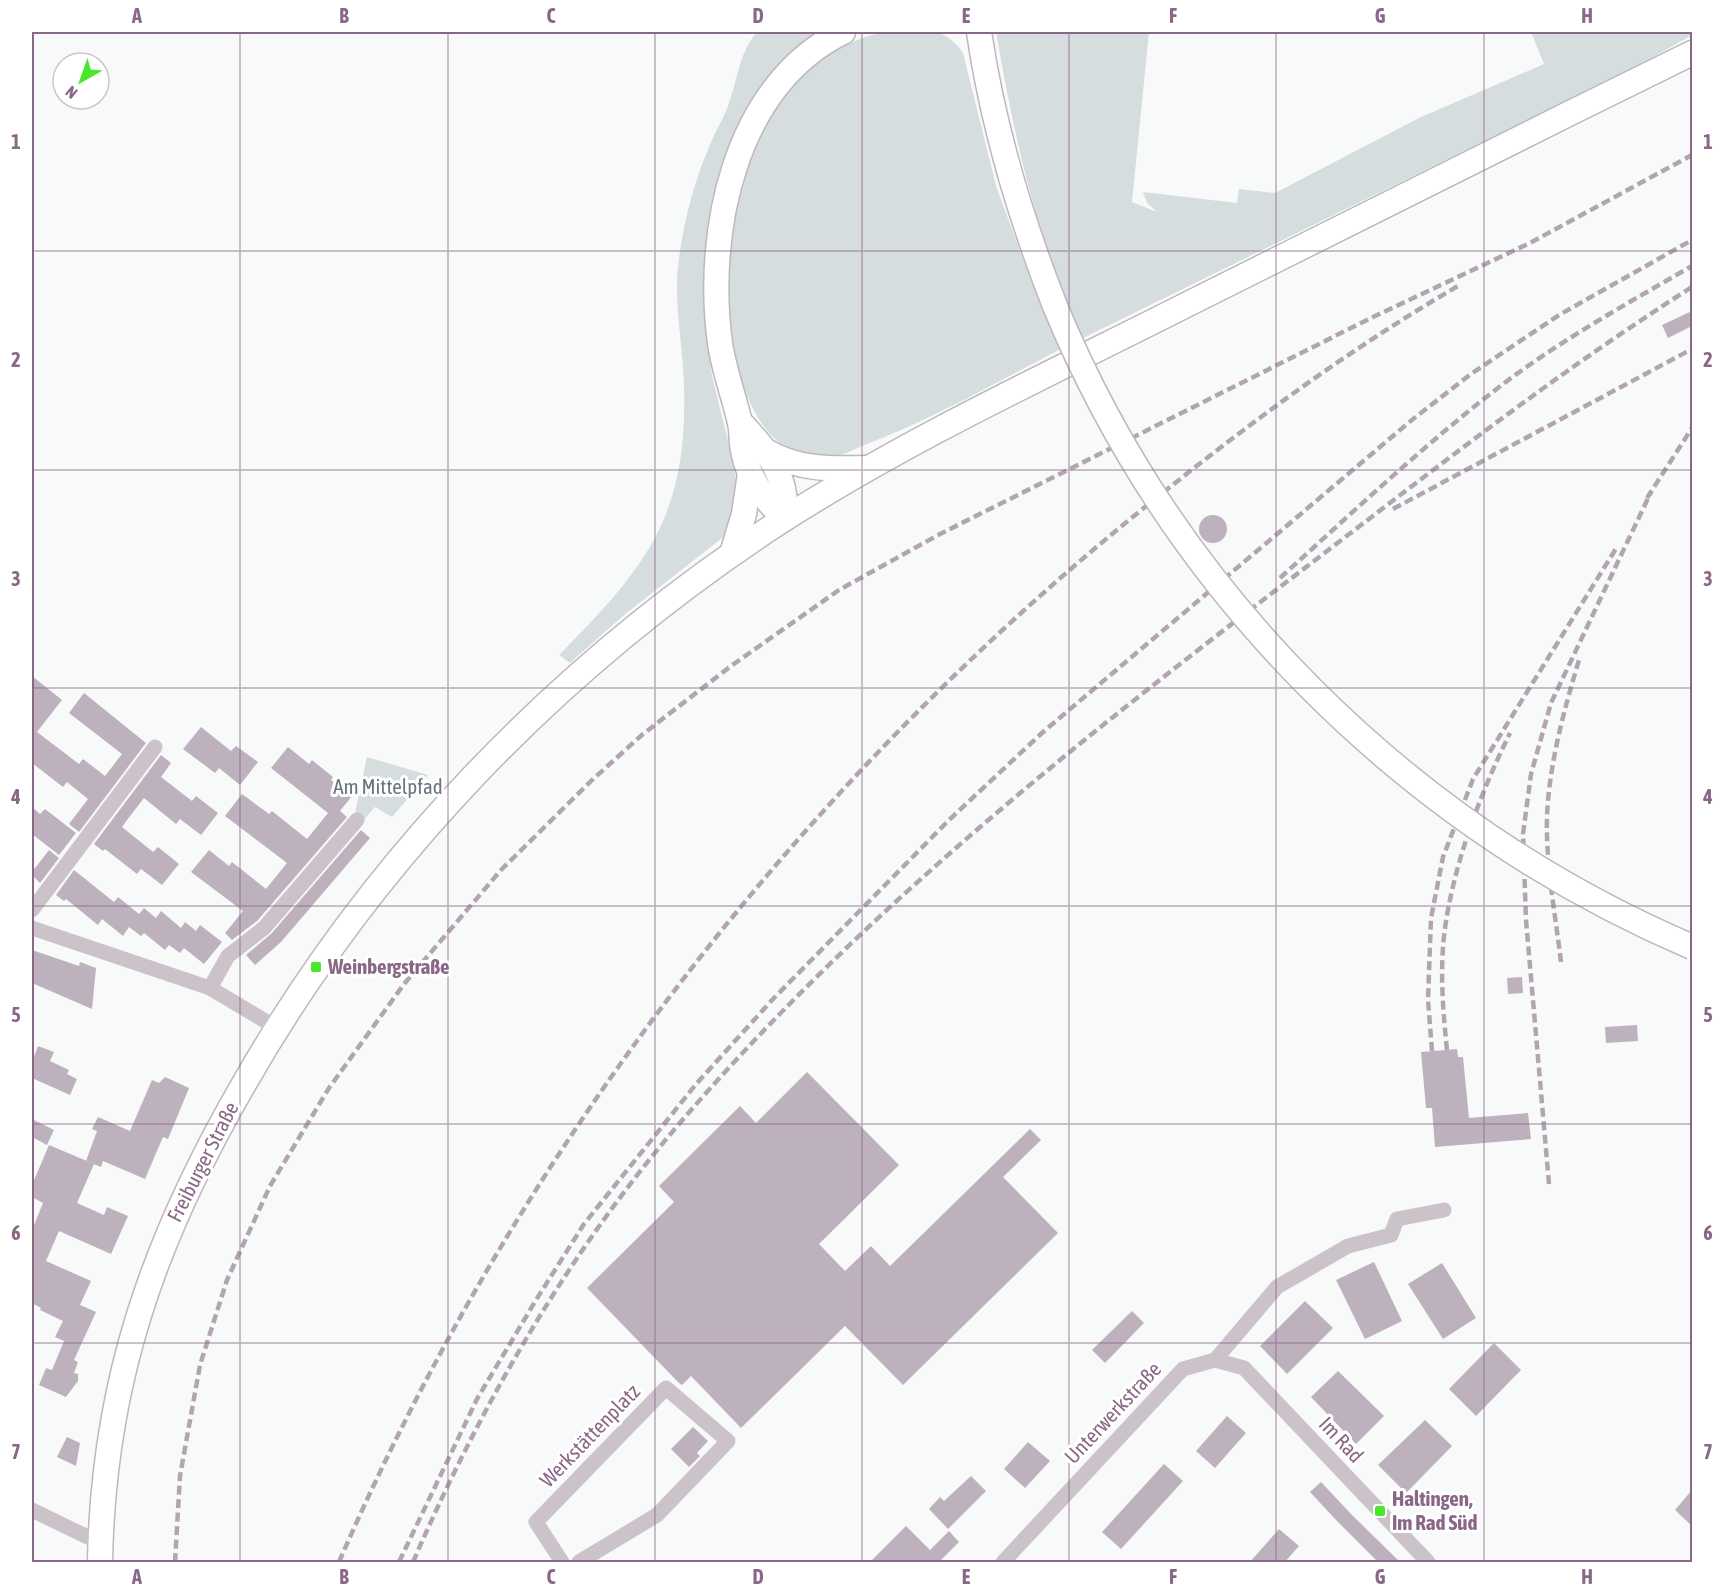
<svg xmlns="http://www.w3.org/2000/svg" width="1724" height="1594" font-family="'Asap Condensed',sans-serif">
	<style>
		.green { fill: #d6dddf }
		.building { fill: #beb1be }
		.lines { fill: none; stroke-linecap: round; stroke-linejoin: round }
		.primary-casing { stroke: #bfb6be; stroke-width: 27 }
		.street { stroke: #cbc2ca; stroke-width: 15 }
		.primary { stroke: #fff; stroke-width: 24 }
		.rail { stroke: #b2a5b1; stroke-width: 4.5; stroke-dasharray: 9 4.5; stroke-linecap: butt }
		.primary-bridge-casing { stroke: #bfb6be; stroke-width: 27; stroke-linecap: butt }
		.primary-bridge { stroke: #fff; stroke-width: 24 }
		.grid { fill: none; stroke: #896887; stroke-width: 1.5; stroke-opacity: 0.55 }
		.poi-dot { fill: #48e72a; stroke: #fff; stroke-width: 2 }
		.labels { text-anchor: middle; stroke-width: 6; stroke-linejoin: round; paint-order: stroke }
		.park-label { font-size: 21px; fill: #677680; stroke: #fff }
		.poi-label { font-size: 21px; font-weight: bold; fill: #896887; stroke: #fff; text-anchor: start }
		.street-label { font-size: 21px; fill: #896887; stroke: #fff }
		.neatline { fill: none; stroke: #896887; stroke-width: 2 }
		.grid-label { font-size: 20px; text-anchor: middle; font-weight: bold; fill: #896887 }
	</style>
	<rect width="100%" height="100%" fill="#f7faf9"/>
	<g class="green">
		<path d="M 757,32 L 819,32 L 776,68 L 747,110 L 730,152 L 707,330 L 712,376 L 734,465 L 739,506 L 726,535 L 624,615 L 570,663 L 559,655 C 647,566 688,516 684,385 C 683,349 674,302 678,267 C 683,223 694,181 712,140 C 717,128 725,116 729,103 C 738,78 739,53 757,32 Z"/>
		<path d="M 886,32 C 917,32 944,23 963,53 L 996,186 L 1024,262 L 1063,348 C 998,381 935,418 867,444 C 853,450 836,459 820,458 C 734,455 721,306 730,242 C 737,198 751,147 774,109 C 800,69 839,40 886,32 Z"/>
		<path d="M 996,32 L 1149,32 L 1132,202 L 1157,212 L 1147,203 L 1143,192 L 1237,203 L 1239,189 L 1275,193 L 1419,118 L 1544,64 L 1531,32 L 1692,32 L 1692,35 L 1639,65 L 1083,338 C 1037,242 1014,136 996,32 Z"/>
		<path d="M 367,757 L 428,775 L 392,817 L 375,807 L 361,823 L 354,818 Z"/>
	</g>
	<g class="building">
		<path d="M 1692,311 L 1692,326 L 1668,338 L 1662,325 Z"/>
		<circle cx="1213" cy="529" r="14"/>
		<path d="M 32,676 L 62,700 L 37,732 L 79,764 L 83,759 L 105,776 L 122,754 L 69,713 L 84,693 L 146,743 L 79,832 L 69,824 L 88,799 L 67,782 L 63,787 L 32,763 Z"/>
		<path d="M 201,727 L 231,751 L 236,746 L 258,762 L 240,785 L 219,768 L 215,773 L 183,749 Z"/>
		<path d="M 288,747 L 309,764 L 312,760 L 333,777 L 331,780 L 352,796 L 340,811 L 347,817 L 257,921 L 232,940 L 225,933 L 243,911 L 191,872 L 209,850 L 229,866 L 232,862 L 266,889 L 287,863 L 225,816 L 242,794 L 269,814 L 272,811 L 307,839 L 328,813 L 271,768 Z"/>
		<path d="M 161,755 L 171,763 L 161,777 L 192,801 L 196,796 L 218,813 L 201,835 L 180,819 L 176,824 L 144,798 L 127,820 L 122,827 L 153,852 L 158,847 L 179,864 L 162,885 L 141,869 L 137,874 L 105,849 L 103,851 L 94,844 Z"/>
		<path d="M 32,807 L 40,814 L 45,809 L 76,833 L 59,855 L 32,834 Z"/>
		<path d="M 361,830 L 370,838 L 281,942 L 255,965 L 246,955 L 271,934 Z"/>
		<path d="M 49,850 L 59,858 L 40,883 L 32,875 L 32,872 Z"/>
		<path d="M 74,870 L 114,902 L 118,897 L 139,914 L 144,908 L 156,918 L 161,911 L 181,928 L 185,922 L 196,931 L 200,925 L 222,942 L 204,964 L 184,948 L 180,953 L 169,945 L 165,950 L 144,933 L 141,936 L 129,927 L 123,936 L 102,919 L 98,925 L 66,899 L 64,901 L 56,895 Z"/>
		<path d="M 32,950 L 79,966 L 80,962 L 96,968 L 92,1009 L 32,983 Z"/>
		<path d="M 1522,977 L 1523,993 L 1508,994 L 1507,978 Z"/>
		<path d="M 1637,1025 L 1638,1041 L 1606,1043 L 1605,1027 Z"/>
		<path d="M 38,1046 L 54,1052 L 50,1061 L 69,1070 L 67,1074 L 77,1079 L 70,1095 L 32,1078 L 32,1062 Z"/>
		<path d="M 1457,1049 L 1458,1057 L 1463,1057 L 1469,1118 L 1528,1113 L 1531,1139 L 1435,1147 L 1432,1108 L 1426,1108 L 1421,1052 Z"/>
		<path d="M 807,1072 L 899,1165 L 819,1244 L 845,1271 L 871,1246 L 890,1266 L 1030,1129 L 1041,1140 L 1003,1177 L 1058,1233 L 903,1385 L 845,1326 L 741,1428 L 691,1376 L 682,1385 L 678,1382 L 587,1288 L 674,1202 L 659,1186 L 740,1106 L 756,1123 Z"/>
		<path d="M 165,1077 L 189,1088 L 168,1139 L 163,1137 L 145,1179 L 103,1161 L 101,1167 L 86,1161 L 97,1131 L 92,1129 L 98,1117 L 130,1131 L 152,1080 L 159,1083 Z"/>
		<path d="M 32,1119 L 54,1130 L 47,1145 L 32,1137 Z"/>
		<path d="M 49,1145 L 94,1164 L 77,1203 L 104,1215 L 107,1207 L 128,1216 L 111,1254 L 59,1231 L 46,1261 L 91,1281 L 80,1305 L 96,1312 L 74,1360 L 78,1362 L 74,1373 L 78,1374 L 78,1381 L 66,1397 L 39,1385 L 46,1368 L 52,1370 L 64,1341 L 55,1337 L 63,1321 L 40,1310 L 41,1308 L 32,1303 L 32,1230 L 43,1203 L 32,1197 L 32,1185 Z"/>
		<path d="M 1374,1262 L 1402,1321 L 1365,1339 L 1336,1280 Z"/>
		<path d="M 1442,1263 L 1476,1318 L 1443,1339 L 1408,1284 Z"/>
		<path d="M 1305,1301 L 1333,1328 L 1287,1374 L 1260,1346 Z"/>
		<path d="M 1132,1311 L 1144,1323 L 1105,1363 L 1092,1350 Z"/>
		<path d="M 1494,1343 L 1521,1370 L 1476,1416 L 1449,1389 Z"/>
		<path d="M 1338,1371 L 1384,1416 L 1356,1444 L 1311,1397 Z"/>
		<path d="M 1227,1416 L 1246,1433 L 1215,1468 L 1196,1451 Z"/>
		<path d="M 1425,1420 L 1452,1446 L 1406,1493 L 1378,1465 Z"/>
		<path d="M 693,1427 L 708,1441 L 697,1453 L 700,1456 L 689,1467 L 671,1449 Z"/>
		<path d="M 67,1437 L 80,1443 L 76,1466 L 57,1457 Z"/>
		<path d="M 1028,1442 L 1050,1461 L 1025,1488 L 1004,1469 Z"/>
		<path d="M 1164,1464 L 1183,1481 L 1121,1549 L 1102,1532 Z"/>
		<path d="M 971,1476 L 986,1491 L 948,1529 L 929,1509 L 940,1497 L 944,1501 Z"/>
		<path d="M 1321,1482 L 1352,1515 L 1401,1563 L 1379,1563 L 1336,1520 L 1310,1492 Z"/>
		<path d="M 1692,1490 L 1692,1526 L 1675,1510 Z"/>
		<path d="M 906,1526 L 930,1550 L 949,1531 L 959,1542 L 940,1561 L 942,1563 L 869,1563 Z"/>
		<path d="M 1279,1529 L 1299,1546 L 1284,1563 L 1249,1563 Z"/>
	</g>
	<g class="lines">
		<defs>
			<g id="primary">
				<path d="M 979,32 C 993,127 1020,217 1055,306"/>
				<path d="M 740,422 C 769,453 788,475 785,518"/>
				<path d="M 766,451 C 798,470 831,469 868,468"/>
				<path d="M 785,518 C 764,500 748,479 743,450 C 741,441 742,432 740,423 C 734,396 724,371 720,343 C 705,233 734,85 843,32"/>
				<path d="M 732,554 L 744,514 L 750,473"/>
				<path d="M 100,1562 C 103,1384 153,1242 241,1089 C 371,859 561,664 781,521 C 912,437 1054,372 1192,302 C 1359,218 1525,135 1692,53"/>
			</g>
		</defs>
		<use href="#primary" class="primary-casing"/>
		<g class="street">
			<path d="M 32,910 L 155,747"/>
			<path d="M 32,928 L 210,988 L 277,1028"/>
			<path d="M 210,988 L 228,956 L 264,928 L 357,820"/>
			<path d="M 1215,1360 L 1244,1368 L 1428,1562"/>
			<path d="M 32,1510 L 100,1543"/>
			<path d="M 562,1562 L 536,1522 L 666,1388 L 728,1441 L 657,1515 L 579,1562"/>
			<path d="M 1003,1562 L 1183,1369 L 1215,1360 L 1277,1287 L 1348,1246 L 1391,1235 L 1397,1219 L 1444,1210"/>
		</g>
		<use href="#primary" class="primary"/>
		<g class="rail">
			<path d="M 1647,498 L 1692,428"/>
			<path d="M 1393,509 L 1692,349"/>
			<path d="M 1280,578 C 1353,512 1425,444 1503,384 C 1563,339 1628,303 1692,266"/>
			<path d="M 1561,962 C 1556,920 1548,877 1547,835 C 1545,779 1563,713 1579,660"/>
			<path d="M 1447,1050 C 1443,1012 1440,974 1444,936 C 1452,868 1480,794 1510,733"/>
			<path d="M 1432,1051 L 1428,1000 L 1431,918 L 1443,857 L 1473,779 L 1617,547"/>
			<path d="M 1549,1184 L 1526,920 L 1523,834 L 1531,774 L 1551,703 L 1651,492"/>
			<path d="M 175,1562 L 180,1476 L 200,1365 L 227,1280 L 270,1186 L 329,1088 L 404,984 L 501,870 L 592,780 L 643,734 L 731,666 L 839,590 L 940,534 L 1373,317 L 1530,243 L 1692,155"/>
			<path d="M 339,1562 C 520,1145 804,778 1160,495 C 1255,419 1353,347 1458,286"/>
			<path d="M 399,1562 L 477,1399 L 536,1300 L 584,1224 L 697,1083 L 773,999 L 949,820 L 1043,732 L 1413,419 L 1471,374 L 1559,315 L 1692,240"/>
			<path d="M 413,1562 C 478,1412 562,1263 668,1137 C 844,928 1059,756 1276,590 C 1413,486 1547,379 1692,287"/>
		</g>
		<defs>
			<path id="primary-bridge" d="M 1055,306 C 1174,594 1407,825 1692,947"/>
		</defs>
		<use href="#primary-bridge" class="primary-bridge-casing"/>
		<use href="#primary-bridge" class="primary-bridge"/>
	</g>
	<path class="grid" d="M 240,32 L 240,1562M 448,32 L 448,1562M 655,32 L 655,1562M 862,32 L 862,1562M 1069,32 L 1069,1562M 1276,32 L 1276,1562M 1484,32 L 1484,1562M 32,251 L 1692,251M 32,470 L 1692,470M 32,688 L 1692,688M 32,906 L 1692,906M 32,1124 L 1692,1124M 32,1343 L 1692,1343"/>
	<g class="poi-dot">
		<rect x="310" y="961" width="12" height="12" rx="3"/>
		<rect x="1374" y="1505" width="12" height="12" rx="3"/>
	</g>
	<g class="labels">
		<g class="park-label">
			<text x="388" y="794">Am Mittelpfad</text>
		</g>
		<g class="poi-label">
			<text x="328" y="974">Weinbergstraße</text>
			<text x="1392" y="1506">Haltingen,<tspan x="1392" dy="24">Im Rad Süd</tspan></text>
		</g>
		<g class="street-label">
			<text transform="translate(203 1162) rotate(-63)" y="7">Freiburger Straße</text>
			<text transform="translate(1113 1413) rotate(-47)" y="7">Unterwerkstraße</text>
			<text transform="translate(590 1436) rotate(-46)" y="7">Werkstättenplatz</text>
			<text transform="translate(1341 1440) rotate(47)" y="7">Im Rad</text>
		</g>
	</g>
	<rect width="1724" height="1594" fill="none" stroke="#ffffff" stroke-width="66"/>
	<g transform="translate(81 81) rotate(220)"><circle r="28" fill="#ffffff" stroke="#d0c3cf" stroke-width="1.5"/>
	<path d="M0-4.5L10 22L0 15L-10 22Z" fill="#48e72a"/>
	<text y="-9" font-size="16" font-weight="bold" text-anchor="middle" fill="#896887">N</text>
	</g>
	<rect x="33" y="33" width="1658" height="1528" class="neatline"/>
	<g class="grid-label">
		<text x="137" y="23">A</text>
		<text x="344" y="23">B</text>
		<text x="551" y="23">C</text>
		<text x="758" y="23">D</text>
		<text x="966" y="23">E</text>
		<text x="1173" y="23">F</text>
		<text x="1380" y="23">G</text>
		<text x="1587" y="23">H</text>
		<text x="16" y="149">1</text>
		<text x="1708" y="149">1</text>
		<text x="16" y="367">2</text>
		<text x="1708" y="367">2</text>
		<text x="16" y="586">3</text>
		<text x="1708" y="586">3</text>
		<text x="16" y="804">4</text>
		<text x="1708" y="804">4</text>
		<text x="16" y="1022">5</text>
		<text x="1708" y="1022">5</text>
		<text x="16" y="1240">6</text>
		<text x="1708" y="1240">6</text>
		<text x="16" y="1459">7</text>
		<text x="1708" y="1459">7</text>
		<text x="137" y="1584">A</text>
		<text x="344" y="1584">B</text>
		<text x="551" y="1584">C</text>
		<text x="758" y="1584">D</text>
		<text x="966" y="1584">E</text>
		<text x="1173" y="1584">F</text>
		<text x="1380" y="1584">G</text>
		<text x="1587" y="1584">H</text>
	</g>
</svg>
